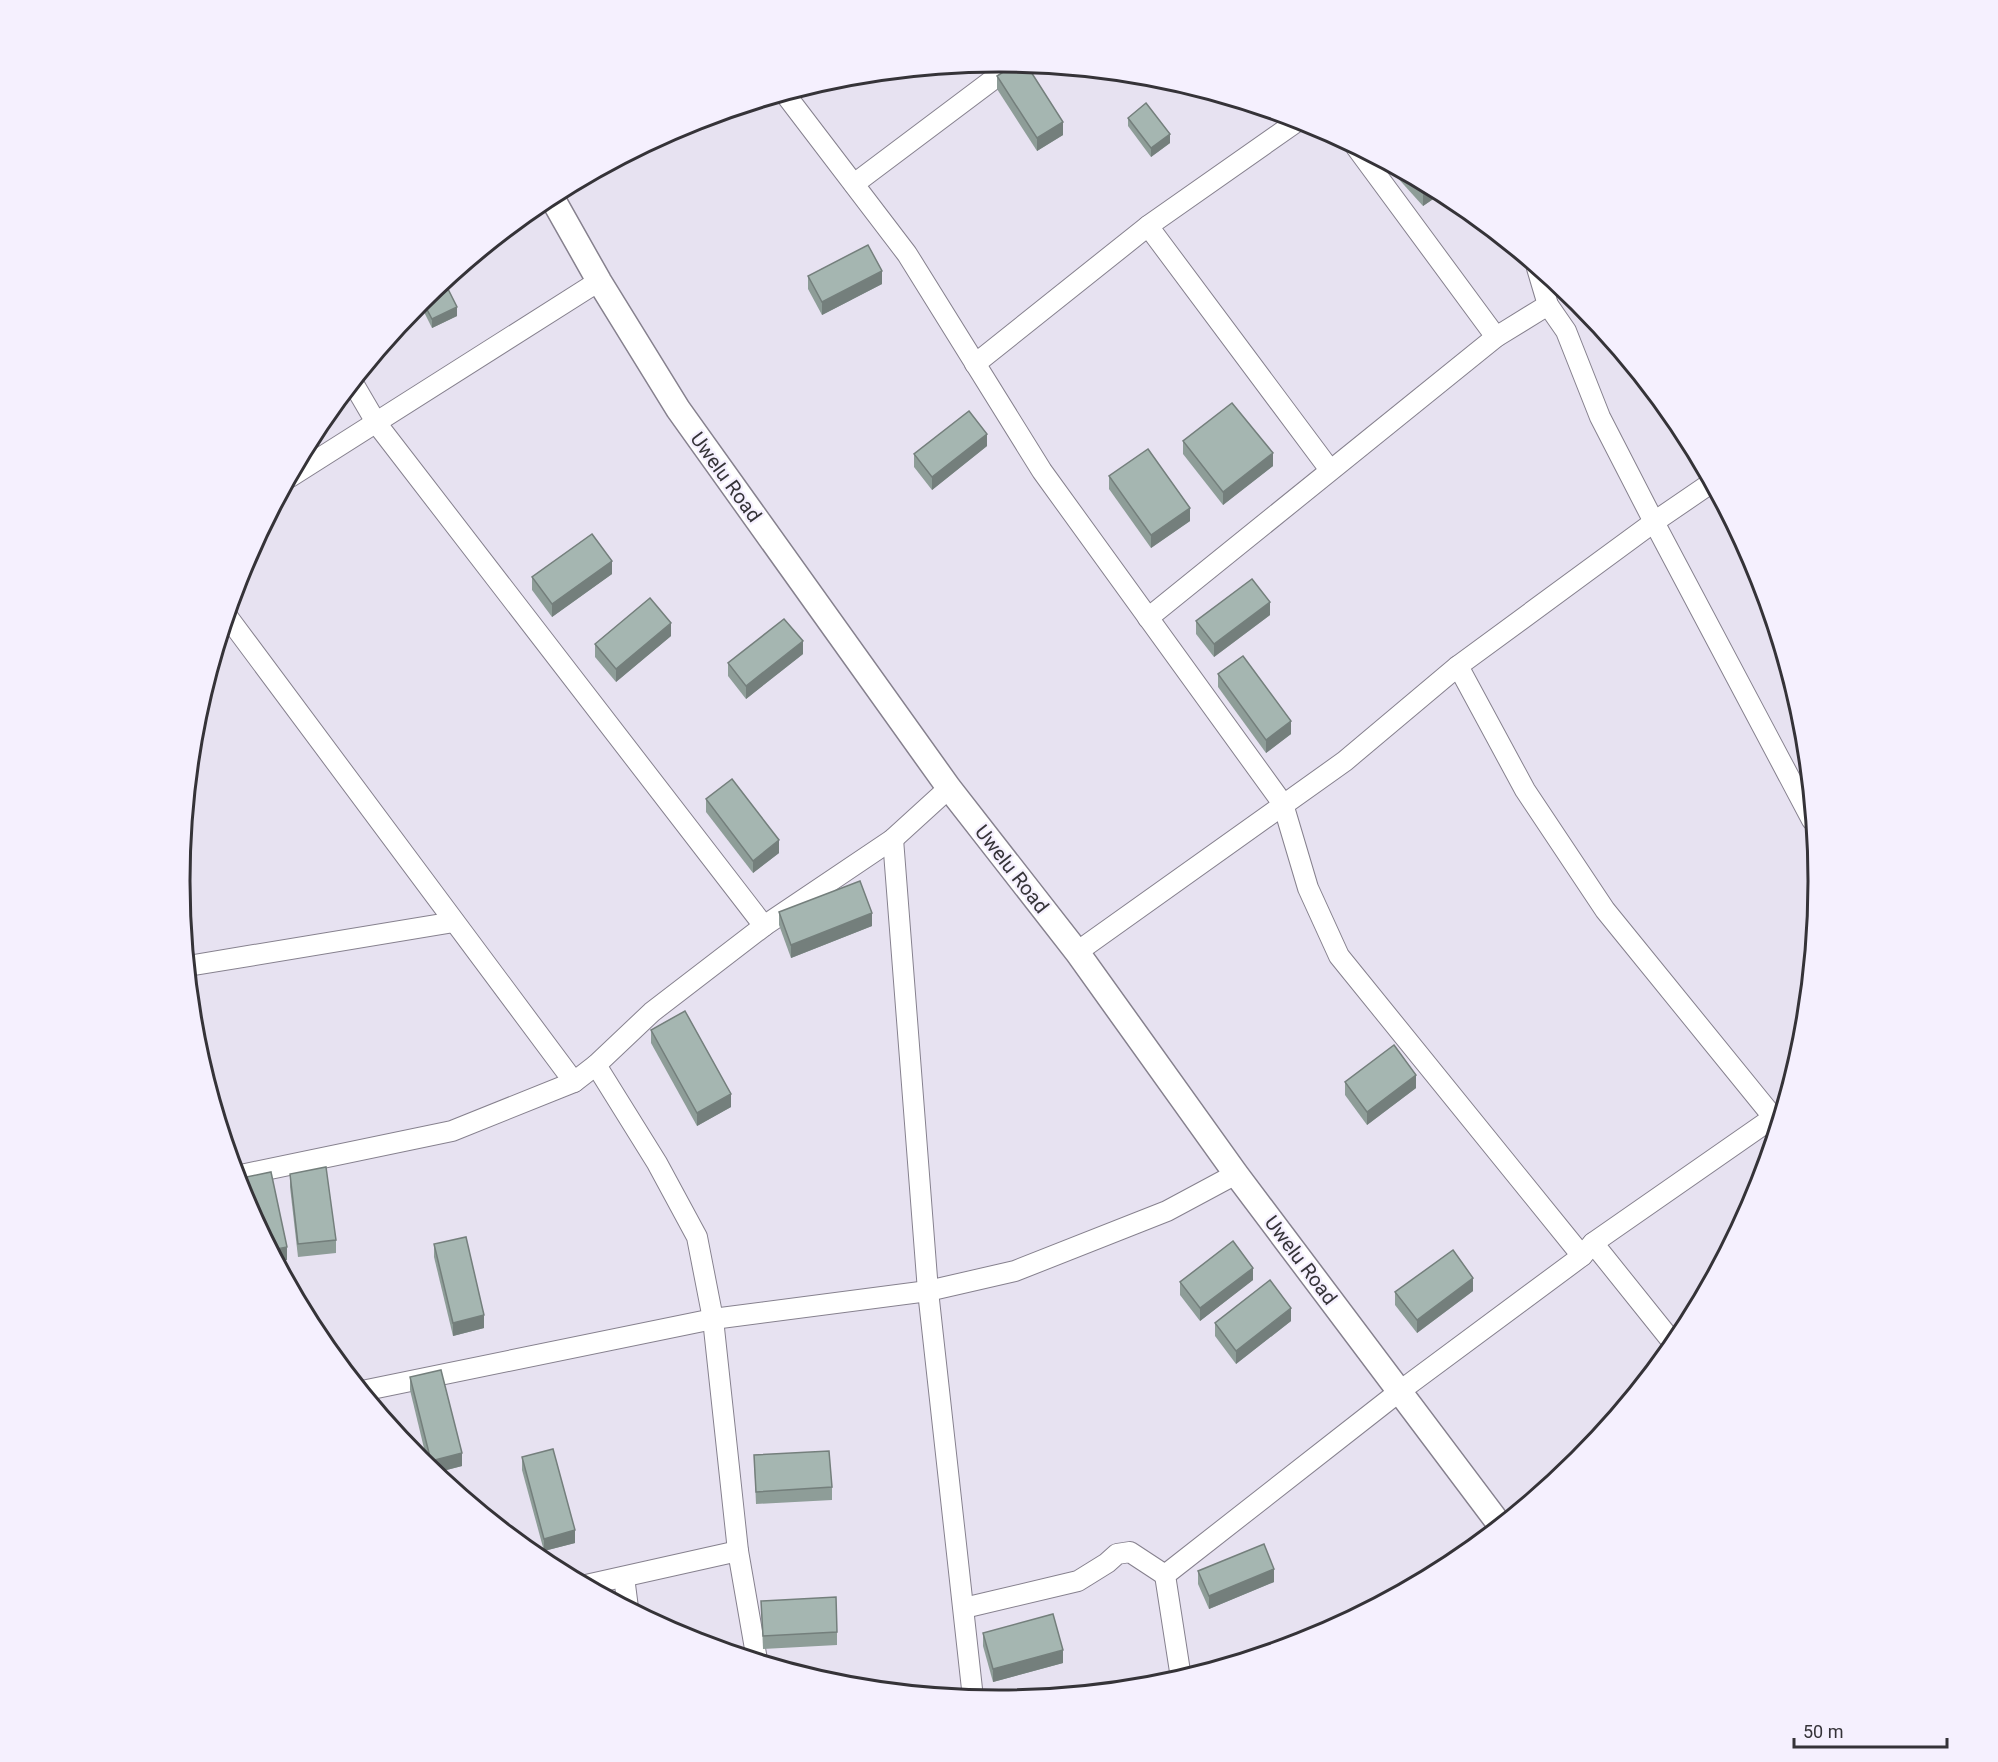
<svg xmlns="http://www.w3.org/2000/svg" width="1998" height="1762" font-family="Roboto,sans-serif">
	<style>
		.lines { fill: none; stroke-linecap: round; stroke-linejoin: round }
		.minor-casing { stroke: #86818e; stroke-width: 22 }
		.tertiary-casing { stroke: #86818e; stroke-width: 27 }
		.minor { stroke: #fff; stroke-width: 20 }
		.tertiary { stroke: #fff; stroke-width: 24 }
		.wall { fill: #8e9d98 }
		.shaded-wall { fill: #747f7c }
		.building { fill: #a5b6b1; stroke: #747f7c; stroke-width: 1.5 }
		.labels { text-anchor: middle; stroke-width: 4.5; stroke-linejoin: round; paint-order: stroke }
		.street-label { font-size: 20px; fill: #353338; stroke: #f5f0fe }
		.rim { fill: none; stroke: #353338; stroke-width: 3 }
	</style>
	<rect width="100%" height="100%" fill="#e7e2f1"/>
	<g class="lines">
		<defs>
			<g id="minor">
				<path d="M 785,94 L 907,254 L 1042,471 L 1283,804 L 1308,888 L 1339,956 L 1582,1256"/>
				<path d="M 1356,147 L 1496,337"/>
				<path d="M 854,184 L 1015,63"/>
				<path d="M 1148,226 L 1330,470"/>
				<path d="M 1537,268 L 1548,305 L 1566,331 L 1600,417 L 1654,522 L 1812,820"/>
				<path d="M 975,364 L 1148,226 L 1299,120"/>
				<path d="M 353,383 L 377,424 L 764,926"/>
				<path d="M 290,477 L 599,281"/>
				<path d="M 227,616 L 574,1082"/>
				<path d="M 1148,618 L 1496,337 L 1548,305"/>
				<path d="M 1458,666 L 1525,790 L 1605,910 L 1778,1123"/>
				<path d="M 893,839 L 928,1291 L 973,1698"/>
				<path d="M 1077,952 L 1345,761 L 1458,666 L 1654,522 L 1711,483"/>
				<path d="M 188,966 L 454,922"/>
				<path d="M 596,1065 L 657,1163 L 697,1237 L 713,1319 L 738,1551 L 757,1660"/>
				<path d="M 236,1176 L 452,1131 L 574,1082 L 596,1065 L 652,1012 L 764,926 L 893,839 L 949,788"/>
				<path d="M 1593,1243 L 1674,1344"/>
				<path d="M 362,1391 L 713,1319 L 928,1291 L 1015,1271 L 1167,1211 L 1236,1174"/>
				<path d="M 624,1577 L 628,1608"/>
				<path d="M 586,1585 L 738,1551"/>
				<path d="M 964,1608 L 1078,1581 L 1107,1563 L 1117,1554 L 1130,1552 L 1165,1575"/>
				<path d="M 1181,1678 L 1165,1575 L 1400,1391 L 1582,1256 L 1593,1243 L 1774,1117"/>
			</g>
			<path id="tertiary" d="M 551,196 L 599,281 L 678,409 L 949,788 L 1077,952 L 1236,1174 L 1500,1525"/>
		</defs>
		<use href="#minor" class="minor-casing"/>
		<use href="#tertiary" class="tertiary-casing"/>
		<use href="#minor" class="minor"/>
		<use href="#tertiary" class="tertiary"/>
	</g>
	<g class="wall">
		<path d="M 997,76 L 1063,135 L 1037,151 L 997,89 Z"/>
		<path d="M 1128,118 L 1170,143 L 1151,157 L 1128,126 Z"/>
		<path d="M 1395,168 L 1442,193 L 1423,206 L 1395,175 Z"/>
		<path d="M 808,276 L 882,284 L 822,315 L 808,289 Z"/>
		<path d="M 444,281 L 457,316 L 432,328 L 419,302 Z"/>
		<path d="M 1183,441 L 1273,466 L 1223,505 L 1183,454 Z"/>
		<path d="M 987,446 L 932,490 L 914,467 L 914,454 Z"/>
		<path d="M 1109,476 L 1190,521 L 1151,548 L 1109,489 Z"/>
		<path d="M 612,574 L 552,617 L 532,590 L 532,577 Z"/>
		<path d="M 1270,615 L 1214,657 L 1196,634 L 1196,621 Z"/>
		<path d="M 671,636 L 616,682 L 595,657 L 595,644 Z"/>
		<path d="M 803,654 L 746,699 L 728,676 L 728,663 Z"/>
		<path d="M 1218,674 L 1291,734 L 1266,753 L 1218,687 Z"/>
		<path d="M 706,799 L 779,853 L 753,873 L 706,812 Z"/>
		<path d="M 779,912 L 872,926 L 791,958 L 779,925 Z"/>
		<path d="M 188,965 L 201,1020 L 201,1033 L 195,1034 Z"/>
		<path d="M 651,1030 L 731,1107 L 697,1126 L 651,1043 Z"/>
		<path d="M 1345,1082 L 1416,1088 L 1367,1125 L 1345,1095 Z"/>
		<path d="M 290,1174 L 336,1240 L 336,1253 L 298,1257 L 290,1187 Z"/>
		<path d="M 434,1244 L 484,1328 L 453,1336 L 434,1257 Z"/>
		<path d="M 1253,1280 L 1200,1321 L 1180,1295 L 1180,1282 Z"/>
		<path d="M 1473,1291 L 1417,1333 L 1395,1305 L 1395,1292 Z"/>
		<path d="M 1291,1321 L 1236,1364 L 1215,1336 L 1215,1323 Z"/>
		<path d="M 410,1377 L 462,1466 L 435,1473 L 429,1469 L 410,1390 Z"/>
		<path d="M 754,1455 L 832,1487 L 832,1500 L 756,1504 Z"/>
		<path d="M 522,1457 L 575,1543 L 544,1551 L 522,1470 Z"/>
		<path d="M 1198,1571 L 1274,1582 L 1209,1609 L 1198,1584 Z"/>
		<path d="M 761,1601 L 837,1632 L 837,1645 L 763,1649 Z"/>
		<path d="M 983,1633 L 1063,1663 L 993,1682 L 983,1646 Z"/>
	</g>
	<g class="shaded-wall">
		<path d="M 1063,122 L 1063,135 L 1037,151 L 1037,138 Z"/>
		<path d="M 1170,134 L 1170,143 L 1151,157 L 1151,148 Z"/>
		<path d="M 1431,187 L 1442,193 L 1423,206 L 1423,193 Z"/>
		<path d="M 882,271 L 882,284 L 822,315 L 822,302 Z"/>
		<path d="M 457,307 L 457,316 L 432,328 L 432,319 Z"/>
		<path d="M 987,434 L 987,446 L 932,490 L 932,477 Z"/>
		<path d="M 1273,453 L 1273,466 L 1223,505 L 1223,492 Z"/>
		<path d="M 1190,508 L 1190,521 L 1151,548 L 1151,535 Z"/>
		<path d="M 612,561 L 612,574 L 552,617 L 552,604 Z"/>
		<path d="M 1270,602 L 1270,615 L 1214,657 L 1214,644 Z"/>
		<path d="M 671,623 L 671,636 L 616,682 L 616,669 Z"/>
		<path d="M 803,641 L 803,654 L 746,699 L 746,686 Z"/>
		<path d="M 1291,721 L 1291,734 L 1266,753 L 1266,740 Z"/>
		<path d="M 779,840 L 779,853 L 753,873 L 753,861 Z"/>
		<path d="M 872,913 L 872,926 L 791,958 L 791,945 Z"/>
		<path d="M 1416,1075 L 1416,1088 L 1367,1125 L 1367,1112 Z"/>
		<path d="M 731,1094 L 731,1107 L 697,1126 L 697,1113 Z"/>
		<path d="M 287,1247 L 287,1260 L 278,1262 L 272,1250 Z"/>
		<path d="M 1253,1268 L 1253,1280 L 1200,1321 L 1200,1308 Z"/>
		<path d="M 1473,1278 L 1473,1291 L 1417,1333 L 1417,1320 Z"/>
		<path d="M 1291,1308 L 1291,1321 L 1236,1364 L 1236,1351 Z"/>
		<path d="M 484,1315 L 484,1328 L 453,1336 L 453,1323 Z"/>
		<path d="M 462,1453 L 462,1466 L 435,1473 L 431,1470 L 431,1461 Z"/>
		<path d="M 575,1530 L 575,1543 L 544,1551 L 544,1539 Z"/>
		<path d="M 1274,1569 L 1274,1582 L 1209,1609 L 1209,1596 Z"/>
		<path d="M 1063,1650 L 1063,1663 L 993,1682 L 993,1669 Z"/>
	</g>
	<g class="building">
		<path d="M 1017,63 L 1026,64 L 1063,122 L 1037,138 L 997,76 Z"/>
		<path d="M 1146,103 L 1170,134 L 1151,148 L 1128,118 Z"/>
		<path d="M 1406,174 L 1431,187 L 1423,193 Z"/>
		<path d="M 868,245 L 882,271 L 822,302 L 808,276 Z"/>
		<path d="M 444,281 L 457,307 L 432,319 L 422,300 Z"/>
		<path d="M 1232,403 L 1273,453 L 1223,492 L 1183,441 Z"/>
		<path d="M 969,411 L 987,434 L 932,477 L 914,454 Z"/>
		<path d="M 1148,449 L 1190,508 L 1151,535 L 1109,476 Z"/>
		<path d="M 592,534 L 612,561 L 552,604 L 532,577 Z"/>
		<path d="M 1252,579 L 1270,602 L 1214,644 L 1196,621 Z"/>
		<path d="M 650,598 L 671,623 L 616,669 L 595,644 Z"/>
		<path d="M 784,619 L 803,641 L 746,686 L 728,663 Z"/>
		<path d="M 1243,656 L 1291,721 L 1266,740 L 1218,674 Z"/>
		<path d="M 732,779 L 779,840 L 753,861 L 706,799 Z"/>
		<path d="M 860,881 L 872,913 L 791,945 L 779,912 Z"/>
		<path d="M 188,965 L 192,965 L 201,1020 L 193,1022 Z"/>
		<path d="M 685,1011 L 731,1094 L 697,1113 L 651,1030 Z"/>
		<path d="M 1394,1045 L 1416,1075 L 1367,1112 L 1345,1082 Z"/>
		<path d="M 326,1167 L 336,1240 L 298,1244 L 290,1174 Z"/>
		<path d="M 271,1172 L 287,1247 L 272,1250 L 242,1194 L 237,1179 Z"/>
		<path d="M 466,1237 L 484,1315 L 453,1323 L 434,1244 Z"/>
		<path d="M 1233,1241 L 1253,1268 L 1200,1308 L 1180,1282 Z"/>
		<path d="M 1453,1250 L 1473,1278 L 1417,1320 L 1395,1292 Z"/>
		<path d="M 1270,1280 L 1291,1308 L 1236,1351 L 1215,1323 Z"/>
		<path d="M 441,1370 L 462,1453 L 431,1461 L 410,1377 Z"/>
		<path d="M 553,1449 L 575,1530 L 544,1539 L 522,1457 Z"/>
		<path d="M 829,1451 L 832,1487 L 756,1492 L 754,1455 Z"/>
		<path d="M 1264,1544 L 1274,1569 L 1209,1596 L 1198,1571 Z"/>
		<path d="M 836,1597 L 837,1632 L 763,1636 L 761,1601 Z"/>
		<path d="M 1053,1614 L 1063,1650 L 993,1669 L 983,1633 Z"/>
	</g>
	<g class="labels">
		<g class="street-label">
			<text transform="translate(726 477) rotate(54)" y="7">Uwelu Road</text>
			<text transform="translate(1012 869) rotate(52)" y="7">Uwelu Road</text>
			<text transform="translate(1301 1260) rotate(53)" y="7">Uwelu Road</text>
		</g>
	</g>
	<path d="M0 0H1998V1762H0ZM190 881a809 809 0 1 1 1618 0a809 809 0 1 1-1618 0Z" fill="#f5f0fe" fill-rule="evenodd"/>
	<path class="rim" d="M190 881a809 809 0 1 1 1618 0a809 809 0 1 1-1618 0Z"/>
	<path d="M1794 1738v9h153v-9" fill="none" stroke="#353338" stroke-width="3"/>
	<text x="1803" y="1738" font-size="18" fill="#353338" stroke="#f5f0fe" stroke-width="4.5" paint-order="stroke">50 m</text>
</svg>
